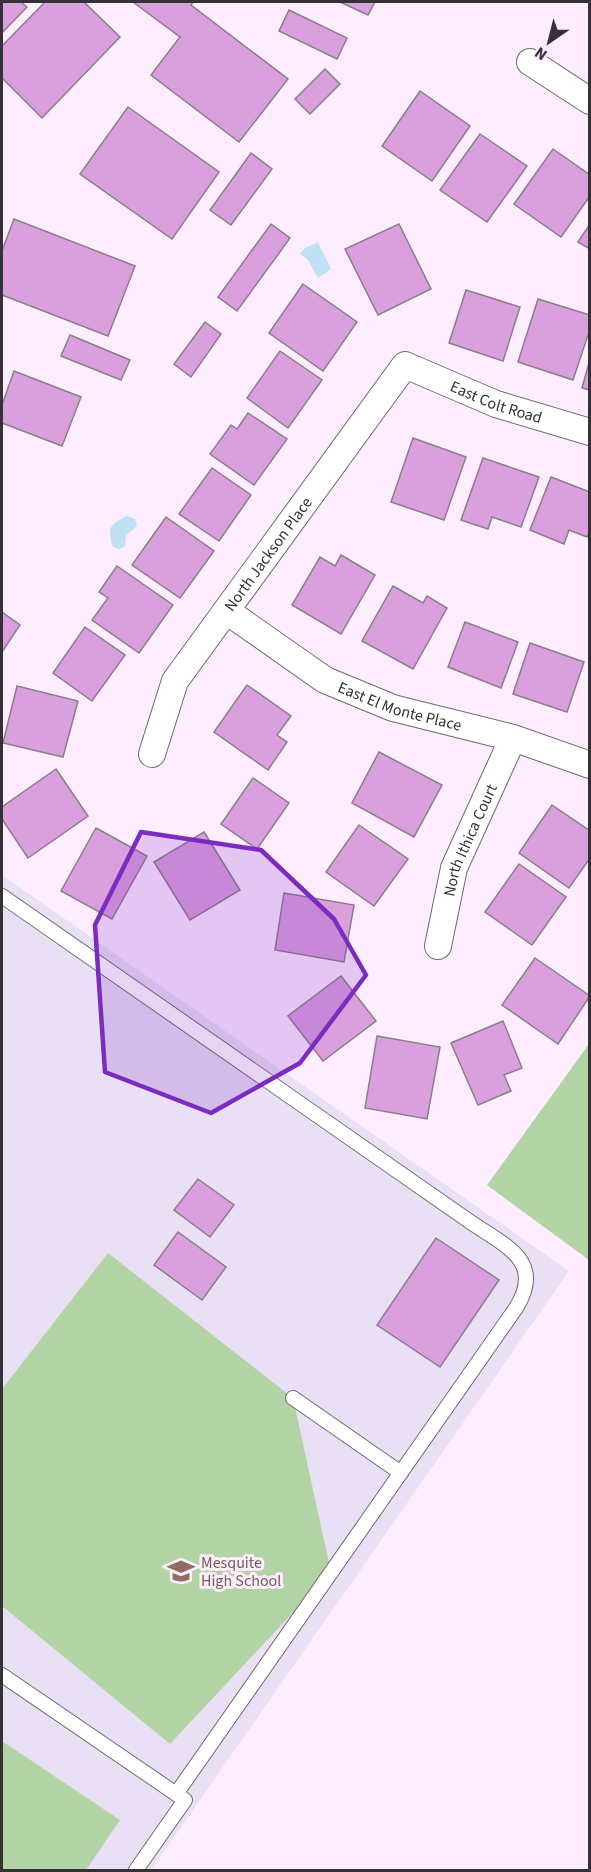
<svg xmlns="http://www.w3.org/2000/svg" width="591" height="1872" font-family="'Source Sans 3',sans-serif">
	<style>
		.education { fill: #eae0f5 }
		.green { fill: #b2d3a3 }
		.water { fill: #c0e0f3 }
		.building { fill: #daa0de; stroke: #8b7c8b; stroke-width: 1.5 }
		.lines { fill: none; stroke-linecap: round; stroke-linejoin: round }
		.service-casing { stroke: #746675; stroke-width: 16 }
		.minor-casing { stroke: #746675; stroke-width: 28 }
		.service { stroke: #fff; stroke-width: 14 }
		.minor { stroke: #fff; stroke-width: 26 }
		.marked { fill: #7b2cbf; fill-opacity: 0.2; stroke: #7b2cbf; stroke-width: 4.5; stroke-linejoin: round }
		.labels { text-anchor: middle; stroke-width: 6; stroke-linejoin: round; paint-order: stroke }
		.street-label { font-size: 16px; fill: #363037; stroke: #fdedfe }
		.education-label { font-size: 16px; fill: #785e54; stroke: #fdedfe; text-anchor: start }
	</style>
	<rect width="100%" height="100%" fill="#fdedfe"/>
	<path class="education" d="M 2,875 L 569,1271 L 151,1870 L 2,1870 Z"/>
	<g class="green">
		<path d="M 589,1044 L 590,1260 L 589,1260 L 487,1185 Z"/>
		<path d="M 108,1253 L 293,1398 L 331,1572 L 170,1744 L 2,1606 L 2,1389 Z"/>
		<path d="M 2,1741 L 120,1820 L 86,1870 L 2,1870 Z"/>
	</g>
	<g class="water">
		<path d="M 318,242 L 331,269 L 318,278 L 308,260 L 300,254 L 305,248 Z"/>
		<path d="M 127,516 L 135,519 L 137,526 L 126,535 L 125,546 L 119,549 L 113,547 C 107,527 109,525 127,516 Z"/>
	</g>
	<g class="building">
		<path d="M 2,2 L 21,2 L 27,7 L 2,33 Z"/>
		<path d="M 45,2 L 84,2 L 120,37 L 42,118 L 2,78 L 2,46 Z"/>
		<path d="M 133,2 L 193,2 L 191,5 L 288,79 L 239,142 L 151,75 L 180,37 Z"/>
		<path d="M 340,2 L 375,2 L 368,15 Z"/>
		<path d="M 289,10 L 347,38 L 337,59 L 279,31 Z"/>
		<path d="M 325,69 L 340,84 L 310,114 L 295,99 Z"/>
		<path d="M 420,91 L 470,126 L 432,181 L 382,146 Z"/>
		<path d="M 128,107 L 219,172 L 172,239 L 80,174 Z"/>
		<path d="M 480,134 L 527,166 L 487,222 L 440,190 Z"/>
		<path d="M 553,149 L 590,175 L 590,196 L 561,237 L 514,204 Z"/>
		<path d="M 251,153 L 272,169 L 231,225 L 210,210 Z"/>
		<path d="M 14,219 L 135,266 L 108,336 L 2,295 L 2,251 Z"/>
		<path d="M 271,224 L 290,238 L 237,311 L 218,297 Z"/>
		<path d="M 399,224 L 431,289 L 378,315 L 345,249 Z"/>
		<path d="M 590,224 L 590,249 L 578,242 Z"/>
		<path d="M 303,284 L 357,322 L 323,371 L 269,333 Z"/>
		<path d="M 466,290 L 520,307 L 503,361 L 449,343 Z"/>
		<path d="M 538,299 L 590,315 L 590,329 L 573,380 L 518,362 Z"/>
		<path d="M 205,322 L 221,334 L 191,377 L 174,364 Z"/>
		<path d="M 70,335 L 130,360 L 121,380 L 61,356 Z"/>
		<path d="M 280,351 L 322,380 L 288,428 L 247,398 Z"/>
		<path d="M 590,359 L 590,390 L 582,388 Z"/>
		<path d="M 14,371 L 81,397 L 62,446 L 2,423 L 2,405 Z"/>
		<path d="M 248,413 L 287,439 L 254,485 L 210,454 L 231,425 L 237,429 Z"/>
		<path d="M 413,438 L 466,457 L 444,520 L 391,502 Z"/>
		<path d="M 483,458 L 539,477 L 521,527 L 492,517 L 488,529 L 461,520 Z"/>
		<path d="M 212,468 L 251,495 L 219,541 L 179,514 Z"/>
		<path d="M 551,477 L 590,492 L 590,530 L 587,537 L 569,530 L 564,544 L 530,530 Z"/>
		<path d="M 166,517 L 214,551 L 180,598 L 132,565 Z"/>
		<path d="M 341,555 L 375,575 L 341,634 L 292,605 L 320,557 L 335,566 Z"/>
		<path d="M 117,566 L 173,605 L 139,653 L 92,620 L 108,598 L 99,592 Z"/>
		<path d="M 393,586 L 423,603 L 427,596 L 447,608 L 413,669 L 362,641 Z"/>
		<path d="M 2,612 L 20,625 L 2,652 Z"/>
		<path d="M 465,622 L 518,642 L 501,688 L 448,667 Z"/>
		<path d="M 85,627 L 125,655 L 92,701 L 53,673 Z"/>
		<path d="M 530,643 L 584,662 L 567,712 L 513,694 Z"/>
		<path d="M 247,685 L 291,716 L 277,735 L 287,742 L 268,770 L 214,732 Z"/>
		<path d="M 17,686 L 78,701 L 63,757 L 3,743 Z"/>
		<path d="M 379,752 L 442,785 L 414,837 L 352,803 Z"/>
		<path d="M 56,769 L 88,816 L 28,858 L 2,819 L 2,807 Z"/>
		<path d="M 253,778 L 289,803 L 257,849 L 221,824 Z"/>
		<path d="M 552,805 L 590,831 L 590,858 L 569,888 L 519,853 Z"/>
		<path d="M 359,825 L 408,859 L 374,906 L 326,872 Z"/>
		<path d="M 96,828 L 147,856 L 112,919 L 61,891 Z"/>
		<path d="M 204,832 L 240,890 L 190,920 L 154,862 Z"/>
		<path d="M 519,864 L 566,897 L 532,945 L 485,912 Z"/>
		<path d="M 284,893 L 354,905 L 344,962 L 275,950 Z"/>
		<path d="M 535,958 L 590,996 L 558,1044 L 502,1005 Z"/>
		<path d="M 341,976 L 376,1021 L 323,1061 L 288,1016 Z"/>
		<path d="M 503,1021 L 522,1068 L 504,1075 L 511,1091 L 478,1105 L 451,1043 Z"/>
		<path d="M 377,1036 L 440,1047 L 427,1119 L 365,1108 Z"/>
		<path d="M 198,1179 L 234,1205 L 210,1237 L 174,1210 Z"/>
		<path d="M 178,1232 L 226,1267 L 202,1300 L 154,1265 Z"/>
		<path d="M 436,1238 L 499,1280 L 440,1367 L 377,1325 Z"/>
	</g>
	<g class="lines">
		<defs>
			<g id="service">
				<path d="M 2,896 L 469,1221 C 503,1245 546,1260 516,1308 L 176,1794"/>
				<path d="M 293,1398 L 401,1473"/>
				<path d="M 2,1675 L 185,1800 L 136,1870"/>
			</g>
			<g id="minor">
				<path d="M 530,62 L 590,101"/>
				<path id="s1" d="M 228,612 L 325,680 L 393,708 L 513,738 L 590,765"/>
				<path id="s2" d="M 152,754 L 175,681 L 405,365 L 496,404 L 590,432"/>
				<path id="s3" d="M 438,946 L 454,868 L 513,738"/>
			</g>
		</defs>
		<use href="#service" class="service-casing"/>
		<use href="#minor" class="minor-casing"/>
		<use href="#service" class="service"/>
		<use href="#minor" class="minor"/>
	</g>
	<path class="marked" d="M 141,832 L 261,850 L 334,919 L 366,975 L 300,1063 L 211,1113 L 105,1072 L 95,925 Z"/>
	<defs>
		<symbol id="school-bare" viewBox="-9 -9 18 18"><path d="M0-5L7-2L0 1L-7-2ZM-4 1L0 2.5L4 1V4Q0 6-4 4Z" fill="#8d6e63" stroke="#fdedfe" stroke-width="2.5" paint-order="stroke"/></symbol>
	</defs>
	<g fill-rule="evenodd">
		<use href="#school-bare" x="162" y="1552" width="38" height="38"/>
	</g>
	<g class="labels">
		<g class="street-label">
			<text dy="6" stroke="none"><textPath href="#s2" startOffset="566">East Colt Road</textPath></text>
			<text dy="6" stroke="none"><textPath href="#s2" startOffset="234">North Jackson Place</textPath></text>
			<text dy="6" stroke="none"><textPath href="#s1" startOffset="198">East El Monte Place</textPath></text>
			<text dy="6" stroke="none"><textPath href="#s3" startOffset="111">North Ithica Court</textPath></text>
		</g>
		<g class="education-label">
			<text x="201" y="1568">Mesquite<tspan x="201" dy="18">High School</tspan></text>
		</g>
	</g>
	<rect width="591" height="1872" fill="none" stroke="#363037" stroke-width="6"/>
	<g transform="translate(549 42) rotate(215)" stroke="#fdedfe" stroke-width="4.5" paint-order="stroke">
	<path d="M0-4.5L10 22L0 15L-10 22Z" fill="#363037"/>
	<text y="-9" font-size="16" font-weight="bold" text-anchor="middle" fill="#363037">N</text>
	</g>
</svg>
